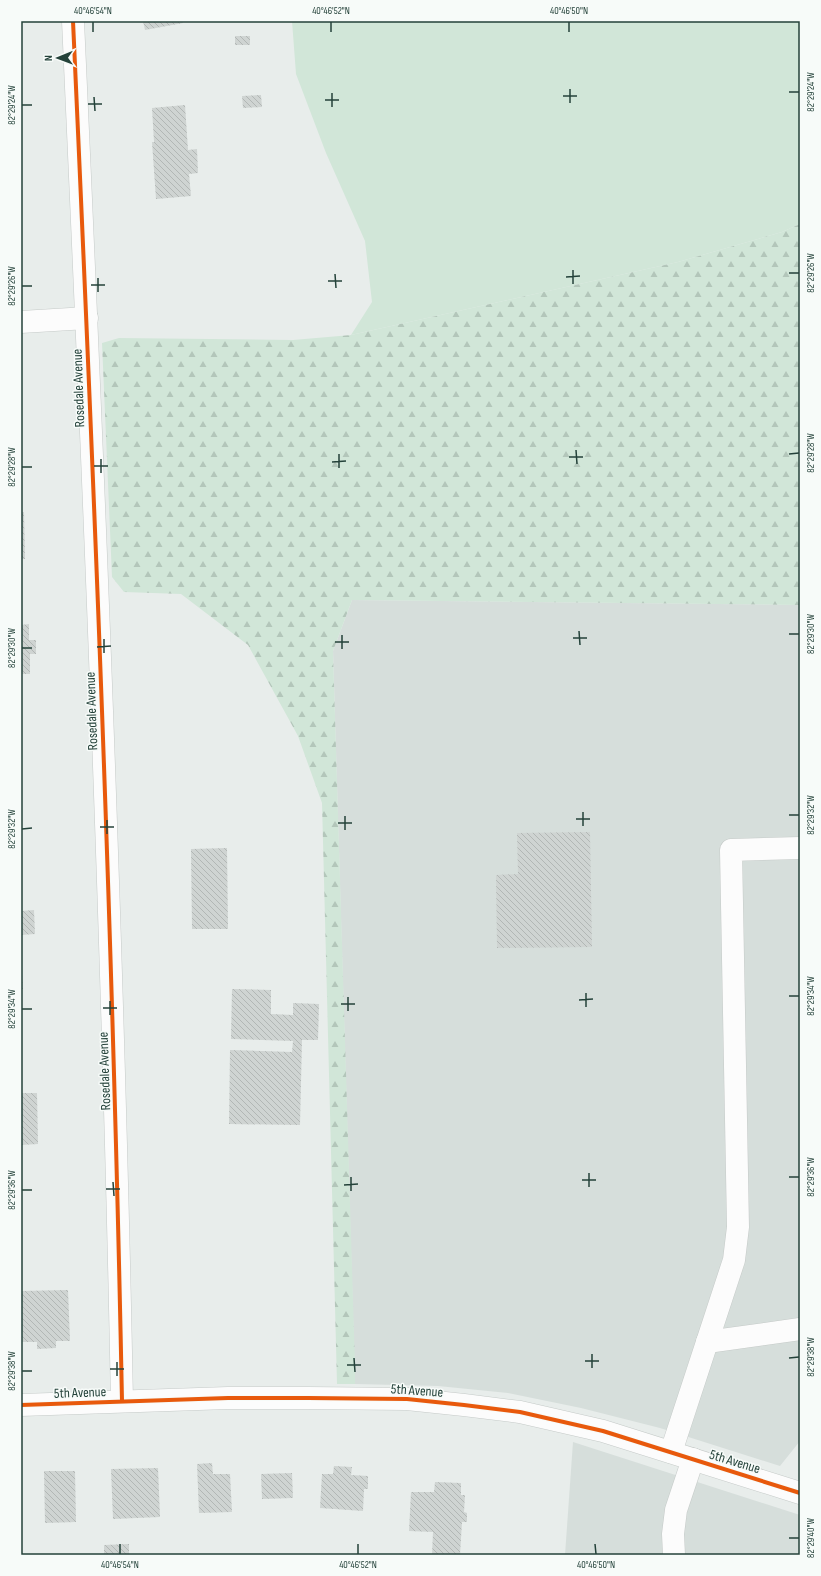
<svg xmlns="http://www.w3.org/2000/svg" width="821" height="1576" font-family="'Sofia Sans Condensed',sans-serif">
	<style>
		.built { fill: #d6dedb }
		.green { fill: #d1e6d8 }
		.forest { fill: url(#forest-firs) }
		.building { fill: url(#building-back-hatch) }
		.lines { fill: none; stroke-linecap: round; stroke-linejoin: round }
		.minor-casing { stroke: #c5cac8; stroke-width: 23 }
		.minor { stroke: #fcfcfc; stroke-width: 22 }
		.cycleway-casing { stroke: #f7fbf9; stroke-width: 6 }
		.cycleway { stroke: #e8590c; stroke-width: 4 }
		.ticks { fill: none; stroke: #24423a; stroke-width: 1.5 }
		.labels { text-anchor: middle; stroke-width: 3; stroke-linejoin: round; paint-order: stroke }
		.street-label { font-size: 14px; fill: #24423a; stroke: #f7fbf9 }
		.neatline { fill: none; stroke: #24423a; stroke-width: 1.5 }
		.ticks-label { font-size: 10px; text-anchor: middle; fill: #24423a }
	</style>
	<defs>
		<pattern id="forest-firs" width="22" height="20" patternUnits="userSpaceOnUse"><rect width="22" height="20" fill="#d1e6d8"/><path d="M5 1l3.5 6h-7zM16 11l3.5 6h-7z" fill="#b3c6ba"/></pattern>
		<pattern id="building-back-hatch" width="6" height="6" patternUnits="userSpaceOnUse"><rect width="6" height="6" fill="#cfd4d2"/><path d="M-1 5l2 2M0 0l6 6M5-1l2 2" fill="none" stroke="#b2b7b5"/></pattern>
	</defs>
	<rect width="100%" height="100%" fill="#e8edeb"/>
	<g class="built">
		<path d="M 352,600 L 800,605 L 800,1441 L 780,1466 L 660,1428 L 581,1408 L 508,1393 L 438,1386 L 355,1384 L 333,651 Z"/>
		<path d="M 573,1442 L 800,1515 L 800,1555 L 565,1555 Z"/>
	</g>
	<path class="green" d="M 292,21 L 800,21 L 800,224 L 782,232 L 678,262 L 351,335 L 372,302 L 365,241 L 326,153 L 296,74 Z"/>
	<path class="forest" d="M 800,224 L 800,605 L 352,600 L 333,651 L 355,1365 L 355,1384 L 337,1384 L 322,803 L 298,736 L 248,645 L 181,594 L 124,592 L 112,577 L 102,343 L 119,338 L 293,340 L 351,335 L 678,262 L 782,232 Z"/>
	<g class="building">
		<path d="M 143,21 L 182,21 L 183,23 L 145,30 Z"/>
		<rect x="235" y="36" width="15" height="9"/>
		<path d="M 261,95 L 262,107 L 243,108 L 242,96 Z"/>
		<path d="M 185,105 L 188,150 L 197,149 L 198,173 L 189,174 L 191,196 L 156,199 L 152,142 L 154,142 L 152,108 Z"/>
		<path d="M 21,512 L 24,512 L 25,559 L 21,559 Z"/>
		<path d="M 29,624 L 29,640 L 36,640 L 36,654 L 30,654 L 30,674 L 21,674 L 21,625 Z"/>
		<path d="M 590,832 L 592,947 L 497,948 L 496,875 L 518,874 L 517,833 Z"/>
		<path d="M 227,848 L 228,929 L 192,929 L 191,849 Z"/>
		<path d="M 34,910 L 35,934 L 21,935 L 21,911 Z"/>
		<path d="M 22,974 L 23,989 L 21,989 L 21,975 Z"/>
		<path d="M 232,989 L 271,990 L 271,1014 L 293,1015 L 293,1003 L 319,1004 L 318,1040 L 302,1040 L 300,1125 L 229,1124 L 230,1050 L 292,1052 L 293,1041 L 231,1039 Z"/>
		<path d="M 21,1093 L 37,1093 L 38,1144 L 21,1145 Z"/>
		<path d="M 68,1290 L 70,1341 L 56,1341 L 56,1348 L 37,1349 L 37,1342 L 21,1342 L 21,1291 Z"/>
		<path d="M 212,1463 L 213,1474 L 230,1474 L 232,1512 L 199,1513 L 197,1464 Z"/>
		<path d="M 334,1466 L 352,1467 L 351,1475 L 368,1476 L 368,1489 L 364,1489 L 363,1511 L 320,1508 L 322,1474 L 333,1474 Z"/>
		<path d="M 158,1468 L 160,1517 L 113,1519 L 111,1469 Z"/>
		<path d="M 44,1471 L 75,1471 L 76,1522 L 45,1523 Z"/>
		<path d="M 292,1473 L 293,1498 L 262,1499 L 261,1474 Z"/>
		<path d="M 435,1482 L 461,1483 L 461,1495 L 465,1495 L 464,1512 L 467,1513 L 467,1522 L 462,1522 L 460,1555 L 432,1555 L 433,1532 L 409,1531 L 411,1492 L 434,1492 Z"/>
		<path d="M 129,1544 L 129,1555 L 104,1555 L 104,1545 Z"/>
	</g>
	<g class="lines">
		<defs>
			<g id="minor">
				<path d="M 73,21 C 94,481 113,941 122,1401"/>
				<path d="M 21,322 L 87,318"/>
				<path d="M 707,1342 L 800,1329"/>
				<path d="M 21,1405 L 228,1398 L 308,1398 L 407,1399 L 464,1405 L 520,1412 L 603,1431 L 800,1493"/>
				<path d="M 671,1452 L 734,1260 L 738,1227 L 731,850 L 800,848"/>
				<path d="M 674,1555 L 673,1534 L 676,1510 L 693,1459"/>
			</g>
		</defs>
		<use href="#minor" class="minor-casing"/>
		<use href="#minor" class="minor"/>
		<defs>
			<g id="cycleway">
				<path d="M 73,21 C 94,481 113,941 122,1401"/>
				<path d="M 21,1405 L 228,1398 L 308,1398 L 407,1399 L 464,1405 L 520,1412 L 603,1431 L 800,1493"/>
			</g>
		</defs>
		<use href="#cycleway" class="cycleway-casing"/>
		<use href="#cycleway" class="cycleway"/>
	</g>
	<path class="ticks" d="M 93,22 L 93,32M 331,22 L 331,32M 569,22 L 569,32M 570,89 L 570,103M 789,92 L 799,92M 332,93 L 332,107M 563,96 L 577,96M 94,97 L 95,111M 325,100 L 339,100M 88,104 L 102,104M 22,105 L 32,105M 573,270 L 573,284M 789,273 L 799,273M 335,274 L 336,288M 566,277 L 580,276M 98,278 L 98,292M 328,281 L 342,281M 91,285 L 105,285M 22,286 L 32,286M 576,450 L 577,464M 339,454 L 339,468M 789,454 L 799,453M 569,457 L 583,457M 101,459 L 101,473M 332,462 L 346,461M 94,466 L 108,466M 22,467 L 32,467M 579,631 L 580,645M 789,634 L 799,634M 342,635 L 342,649M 573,638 L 587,638M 104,639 L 104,653M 335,642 L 349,642M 97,647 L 111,646M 22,648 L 32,648M 583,812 L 583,826M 789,815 L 799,815M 345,816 L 345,830M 576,819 L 590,819M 107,820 L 107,834M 338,823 L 352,823M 100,827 L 114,827M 22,829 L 32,828M 586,993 L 586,1007M 789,996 L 799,996M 348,997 L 348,1011M 579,1000 L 593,999M 110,1001 L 110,1015M 341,1004 L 355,1004M 103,1008 L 117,1008M 22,1009 L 32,1009M 589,1173 L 589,1187M 351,1177 L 351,1191M 789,1177 L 799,1177M 582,1180 L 596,1180M 113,1182 L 114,1196M 344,1185 L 358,1184M 106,1189 L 120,1189M 22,1190 L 32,1190M 592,1354 L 592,1368M 354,1358 L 355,1372M 789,1358 L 799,1357M 585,1361 L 599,1361M 117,1362 L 117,1376M 347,1365 L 361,1365M 110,1369 L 124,1369M 22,1371 L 32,1371M 789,1538 L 799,1538M 120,1544 L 120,1554M 358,1544 L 358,1554M 595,1544 L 596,1554"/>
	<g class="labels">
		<g class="street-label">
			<text transform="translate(78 388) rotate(-92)" y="5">Rosedale Avenue</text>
			<text transform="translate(91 711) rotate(-92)" y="5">Rosedale Avenue</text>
			<text transform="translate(104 1071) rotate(-92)" y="5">Rosedale Avenue</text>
			<text transform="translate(417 1390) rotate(4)" y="5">5th Avenue</text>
			<text transform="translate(80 1392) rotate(-2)" y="5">5th Avenue</text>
			<text transform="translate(735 1461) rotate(17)" y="5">5th Avenue</text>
		</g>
	</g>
	<rect width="821" height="1576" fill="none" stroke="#f7fbf9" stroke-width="44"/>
	<g transform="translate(58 58) rotate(269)" stroke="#f7fbf9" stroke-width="3" paint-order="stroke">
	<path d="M0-3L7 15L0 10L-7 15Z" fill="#24423a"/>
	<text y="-6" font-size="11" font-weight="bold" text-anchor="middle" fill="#24423a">N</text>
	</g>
	<rect x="22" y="22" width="777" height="1532" class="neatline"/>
	<g class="ticks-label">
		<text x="93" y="14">40°46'54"N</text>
		<text x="331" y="14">40°46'52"N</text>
		<text x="569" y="14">40°46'50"N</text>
		<text transform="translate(810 92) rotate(-90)" y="4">82°29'24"W</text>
		<text transform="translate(11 105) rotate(-90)" y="4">82°29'24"W</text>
		<text transform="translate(810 273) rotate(-90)" y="4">82°29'26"W</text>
		<text transform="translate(11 286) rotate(-90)" y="4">82°29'26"W</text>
		<text transform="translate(810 453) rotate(-90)" y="4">82°29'28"W</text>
		<text transform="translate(11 467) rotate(-90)" y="4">82°29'28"W</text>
		<text transform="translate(810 634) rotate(-90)" y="4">82°29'30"W</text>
		<text transform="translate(11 648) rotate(-90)" y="4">82°29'30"W</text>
		<text transform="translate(810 815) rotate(-90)" y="4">82°29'32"W</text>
		<text transform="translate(11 829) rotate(-90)" y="4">82°29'32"W</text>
		<text transform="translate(810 996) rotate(-90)" y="4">82°29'34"W</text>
		<text transform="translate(11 1009) rotate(-90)" y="4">82°29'34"W</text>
		<text transform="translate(810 1177) rotate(-90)" y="4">82°29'36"W</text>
		<text transform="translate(11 1190) rotate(-90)" y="4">82°29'36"W</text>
		<text transform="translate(810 1357) rotate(-90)" y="4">82°29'38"W</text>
		<text transform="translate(11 1371) rotate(-90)" y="4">82°29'38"W</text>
		<text transform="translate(810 1538) rotate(-90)" y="4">82°29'40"W</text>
		<text x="120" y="1568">40°46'54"N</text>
		<text x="358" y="1568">40°46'52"N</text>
		<text x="596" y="1568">40°46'50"N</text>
	</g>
</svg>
